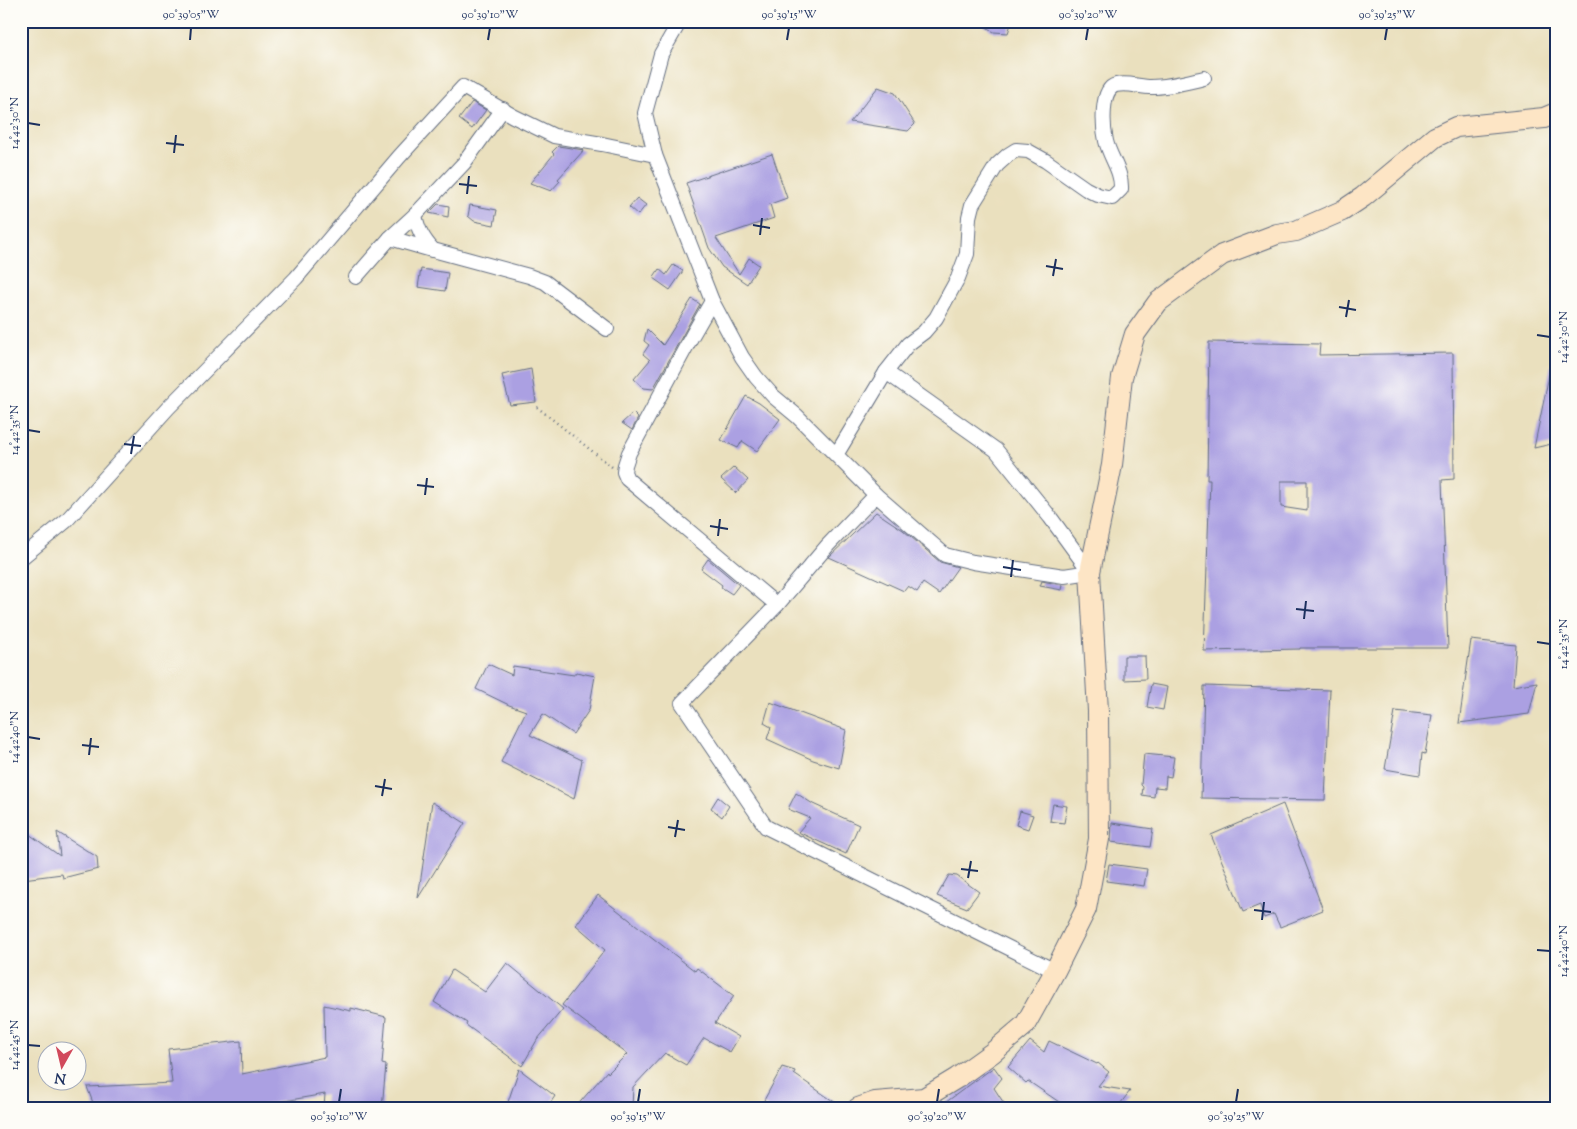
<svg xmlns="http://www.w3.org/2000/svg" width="1577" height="1129" font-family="'Sorts Mill Goudy',serif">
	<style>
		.building { fill: #aba0e2; fill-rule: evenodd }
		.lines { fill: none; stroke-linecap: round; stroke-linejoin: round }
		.street-casing { stroke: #636d80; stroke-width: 16 }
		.secondary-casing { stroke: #636d80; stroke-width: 22 }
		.path { stroke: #636d80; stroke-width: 2.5; stroke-dasharray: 1 4; stroke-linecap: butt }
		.street { stroke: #fff; stroke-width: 14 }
		.secondary { stroke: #fde5c5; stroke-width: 20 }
		.ticks { fill: none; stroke: #1b2f5e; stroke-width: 2 }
		.neatline { fill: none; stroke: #1b2f5e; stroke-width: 2 }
		.ticks-label { font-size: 12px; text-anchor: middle; fill: #1b2f5e }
	</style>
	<rect width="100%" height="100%" fill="#fdfcf7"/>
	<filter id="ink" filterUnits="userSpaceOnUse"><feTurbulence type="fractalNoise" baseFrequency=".02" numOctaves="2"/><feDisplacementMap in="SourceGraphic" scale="10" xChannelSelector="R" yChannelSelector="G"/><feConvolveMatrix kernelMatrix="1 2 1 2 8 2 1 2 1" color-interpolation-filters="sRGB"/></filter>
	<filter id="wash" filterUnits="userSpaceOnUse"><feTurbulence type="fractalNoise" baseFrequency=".0096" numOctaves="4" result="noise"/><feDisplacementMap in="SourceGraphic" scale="20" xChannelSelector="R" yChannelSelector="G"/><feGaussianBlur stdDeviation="1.12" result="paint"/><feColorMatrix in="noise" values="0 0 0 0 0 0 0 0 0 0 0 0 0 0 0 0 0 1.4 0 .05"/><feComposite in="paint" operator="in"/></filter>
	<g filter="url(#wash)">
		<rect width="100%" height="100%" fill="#eae0be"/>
		<g id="blocks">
			<g class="building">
				<path d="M 977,21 L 1012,21 L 1008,33 L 994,32 Z"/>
				<path d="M 878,87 L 895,93 L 915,124 L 908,131 L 850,122 Z"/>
				<path d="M 472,102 L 486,110 L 472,129 L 459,119 Z"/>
				<path d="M 558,146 L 584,150 L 558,179 L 560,181 L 551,191 L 530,183 L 554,154 L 552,152 Z"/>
				<path d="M 772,154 L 787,198 L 770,204 L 774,218 L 716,238 L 739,274 L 749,258 L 759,265 L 747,284 L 722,267 L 709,248 L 686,183 Z"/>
				<path d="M 637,198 L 646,205 L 638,215 L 629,207 Z"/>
				<path d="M 438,204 L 449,206 L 448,217 L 429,213 Z"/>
				<path d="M 470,205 L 497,210 L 494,225 L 474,221 L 468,216 Z"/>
				<path d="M 673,265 L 683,271 L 670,290 L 653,278 L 659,269 L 666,275 Z"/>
				<path d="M 421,269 L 448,273 L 445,291 L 418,287 Z"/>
				<path d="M 692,299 L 700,304 L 653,389 L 644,388 L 634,379 L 650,360 L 643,354 L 649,345 L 644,341 L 647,329 L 663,345 Z"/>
				<path d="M 1209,342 L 1320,344 L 1319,355 L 1453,353 L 1454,479 L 1442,480 L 1448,648 L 1300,648 L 1300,649 L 1204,651 L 1210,480 L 1207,480 ZM 1281,481 L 1307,481 L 1307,511 L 1281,507 Z"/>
				<path d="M 1551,366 L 1556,367 L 1556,443 L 1534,448 Z"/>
				<path d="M 531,369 L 536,402 L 510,405 L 502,375 Z"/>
				<path d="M 746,396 L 759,403 L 780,419 L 757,451 L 742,441 L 738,448 L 721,440 Z"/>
				<path d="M 633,413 L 638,418 L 632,430 L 622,423 Z"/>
				<path d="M 734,467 L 748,480 L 736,493 L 721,479 Z"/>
				<path d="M 876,512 L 903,530 L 940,562 L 958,567 L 939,594 L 923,583 L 917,592 L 908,586 L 904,591 L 829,557 Z"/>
				<path d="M 708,559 L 739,585 L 732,594 L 721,587 L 722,585 L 701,569 Z"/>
				<path d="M 1042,581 L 1063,585 L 1062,590 L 1040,586 Z"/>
				<path d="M 1471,640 L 1516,645 L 1513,686 L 1537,682 L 1529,714 L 1459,723 Z"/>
				<path d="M 1124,656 L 1145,656 L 1146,679 L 1124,680 Z"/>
				<path d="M 488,664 L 512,675 L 513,666 L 574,675 L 576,672 L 595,676 L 589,710 L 573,734 L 543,714 L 530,735 L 582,760 L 574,799 L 501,762 L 526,711 L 509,705 L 476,689 Z"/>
				<path d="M 1151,684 L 1167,687 L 1163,710 L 1147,707 Z"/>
				<path d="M 1204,686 L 1330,690 L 1325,800 L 1201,798 Z"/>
				<path d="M 770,702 L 846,730 L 839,768 L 813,760 L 767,739 L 771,727 L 764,723 Z"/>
				<path d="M 1395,711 L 1432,715 L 1425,754 L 1422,753 L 1420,775 L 1385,769 Z"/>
				<path d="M 1144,754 L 1174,757 L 1171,777 L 1166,776 L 1165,788 L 1155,787 L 1154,797 L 1142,795 L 1143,787 L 1141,785 Z"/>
				<path d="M 796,793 L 813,804 L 859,825 L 846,854 L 798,832 L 810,818 L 788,809 Z"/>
				<path d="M 718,797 L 729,806 L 722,817 L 711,808 Z"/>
				<path d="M 432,802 L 465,823 L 418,898 Z"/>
				<path d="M 1053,804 L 1067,806 L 1064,823 L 1050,821 Z"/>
				<path d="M 1283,804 L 1323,910 L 1280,927 L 1274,914 L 1264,918 L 1260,905 L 1243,912 L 1211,835 Z"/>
				<path d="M 1020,811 L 1033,815 L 1028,829 L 1016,825 Z"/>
				<path d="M 1112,823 L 1153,829 L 1150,847 L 1111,842 Z"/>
				<path d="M 57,832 L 97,857 L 98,869 L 63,878 L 62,874 L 23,879 L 21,834 L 29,834 L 60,856 Z"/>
				<path d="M 1109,864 L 1147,869 L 1144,886 L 1106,881 Z"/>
				<path d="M 949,875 L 957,876 L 979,892 L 967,908 L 937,896 Z"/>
				<path d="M 598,895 L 695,971 L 697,968 L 734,996 L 715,1023 L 739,1037 L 730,1052 L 704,1038 L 686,1065 L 665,1053 L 633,1087 L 632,1108 L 575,1108 L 607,1071 L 608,1073 L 627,1054 L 562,1005 L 605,950 L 576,925 Z"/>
				<path d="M 507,963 L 563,1009 L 537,1040 L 522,1066 L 466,1025 L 467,1023 L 434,1002 L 452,970 L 485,992 Z"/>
				<path d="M 324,1005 L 351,1011 L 351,1008 L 386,1017 L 382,1064 L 386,1065 L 382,1108 L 324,1108 L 325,1094 L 244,1108 L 95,1108 L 87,1087 L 172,1083 L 168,1049 L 241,1041 L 242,1074 L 325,1057 Z"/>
				<path d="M 1030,1041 L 1044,1052 L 1049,1041 L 1097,1064 L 1098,1063 L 1109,1072 L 1098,1086 L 1130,1091 L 1117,1108 L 1078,1108 L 1072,1105 L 1070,1108 L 1068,1108 L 1028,1081 L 1026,1083 L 1008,1067 Z"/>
				<path d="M 782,1067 L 795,1071 L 794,1074 L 836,1103 L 828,1108 L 769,1108 L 762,1104 Z"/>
				<path d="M 994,1067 L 1002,1078 L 994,1088 L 1007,1108 L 938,1108 Z"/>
				<path d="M 519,1069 L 555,1096 L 549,1105 L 507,1105 Z"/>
			</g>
		</g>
	</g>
	<g filter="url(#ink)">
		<use href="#blocks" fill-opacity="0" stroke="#636d80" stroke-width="1"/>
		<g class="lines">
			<defs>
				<g id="street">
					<path d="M 680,21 L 661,54 L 645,113 L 655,155 L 712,301 L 742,357 L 756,377 L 773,396 L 797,416 L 876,495 L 945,555 L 973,562 L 1064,576 L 1090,572 L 1050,517 L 996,450 L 886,372 L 836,455"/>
					<path d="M 415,215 C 418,230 423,239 433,250 L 529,276 L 545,282 L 607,329"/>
					<path d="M 390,238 L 432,250"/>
					<path d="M 356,277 L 390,238 L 415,215 L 464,163 L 503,109"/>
					<path d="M 712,301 L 693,334 L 629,453 L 625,465 L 624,472 L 627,479 L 777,605"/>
					<path d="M 886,372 L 908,344 L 924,332 L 936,318 L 958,278 L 967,254 L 969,217 L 972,205 L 997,165 L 1008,155 L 1016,150 L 1028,151 L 1046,161 L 1086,189 L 1098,195 L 1112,198 L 1121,189 C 1122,171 1110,158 1106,141 C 1103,128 1100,89 1116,85 C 1127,82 1140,87 1151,87 C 1169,87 1187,82 1204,78"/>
					<path d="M 876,495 L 828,545 L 777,605 L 682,703 L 766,827 L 1055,971"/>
					<path d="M 21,558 L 66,521 L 168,408 L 296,278 L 399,157 L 463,87 L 513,116 L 554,136 L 602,144 L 655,155"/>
				</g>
				<path id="secondary" d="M 858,1108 L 875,1102 L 924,1098 L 957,1078 L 992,1053 L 1025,1025 L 1055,971 L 1086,909 L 1099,839 L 1098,711 L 1090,572 L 1112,465 L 1122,377 L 1135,334 L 1158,302 L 1222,255 L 1277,234 L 1296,231 L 1342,211 L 1363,197 L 1435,137 L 1456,127 L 1544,118 L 1556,113"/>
			</defs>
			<use href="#street" class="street-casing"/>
			<use href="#secondary" class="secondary-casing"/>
			<path class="path" d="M 537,407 L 612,467"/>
			<use href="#street" class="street"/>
			<use href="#secondary" class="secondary"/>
		</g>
	</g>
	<path class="ticks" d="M 190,40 L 191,28M 488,40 L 490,28M 787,40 L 789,28M 1086,40 L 1088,28M 1385,40 L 1387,28M 28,123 L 40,125M 166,143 L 184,145M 174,153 L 176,135M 459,184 L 477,186M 467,194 L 469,176M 753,225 L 770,228M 760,235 L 762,218M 1046,266 L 1063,269M 1053,276 L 1056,259M 1339,307 L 1356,310M 1346,317 L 1349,300M 1537,335 L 1550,337M 28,430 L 40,432M 124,444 L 141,446M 131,454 L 134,436M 417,485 L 434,487M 425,495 L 427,478M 710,526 L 728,529M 718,536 L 720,519M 1003,567 L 1021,570M 1011,577 L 1013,560M 1296,609 L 1314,611M 1304,619 L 1306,601M 1537,642 L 1550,644M 28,737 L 40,739M 82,745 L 99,747M 89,755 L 91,738M 375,786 L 392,789M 382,796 L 385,779M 668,827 L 685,830M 675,837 L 678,820M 961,869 L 978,871M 968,878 L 971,861M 1254,910 L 1271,912M 1262,920 L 1264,902M 1537,950 L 1550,951M 28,1045 L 40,1046M 339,1102 L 341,1089M 638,1102 L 640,1089M 937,1102 L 939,1089M 1236,1102 L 1238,1089"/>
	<rect width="1577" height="1129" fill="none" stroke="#fdfcf7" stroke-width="55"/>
	<g transform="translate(62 1066) rotate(188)"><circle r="24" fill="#fdfcf7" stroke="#a3aaba"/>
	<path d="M0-4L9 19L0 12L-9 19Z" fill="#d1495b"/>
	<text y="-8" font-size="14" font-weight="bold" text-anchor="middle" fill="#1b2f5e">N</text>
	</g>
	<rect x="28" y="28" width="1522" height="1074" class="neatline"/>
	<g class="ticks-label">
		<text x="191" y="18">90°39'05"W</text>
		<text x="490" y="18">90°39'10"W</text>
		<text x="789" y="18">90°39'15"W</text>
		<text x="1088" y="18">90°39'20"W</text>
		<text x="1387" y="18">90°39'25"W</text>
		<text transform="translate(14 123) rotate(-90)" y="4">14°42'30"N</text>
		<text transform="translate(1563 337) rotate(-90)" y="4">14°42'30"N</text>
		<text transform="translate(14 430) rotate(-90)" y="4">14°42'35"N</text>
		<text transform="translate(1563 644) rotate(-90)" y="4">14°42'35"N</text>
		<text transform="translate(14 737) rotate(-90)" y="4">14°42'40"N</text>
		<text transform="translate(1563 951) rotate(-90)" y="4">14°42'40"N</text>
		<text transform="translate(14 1045) rotate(-90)" y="4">14°42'45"N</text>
		<text x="339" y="1120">90°39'10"W</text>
		<text x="638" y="1120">90°39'15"W</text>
		<text x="937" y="1120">90°39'20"W</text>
		<text x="1236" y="1120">90°39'25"W</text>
	</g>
</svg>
